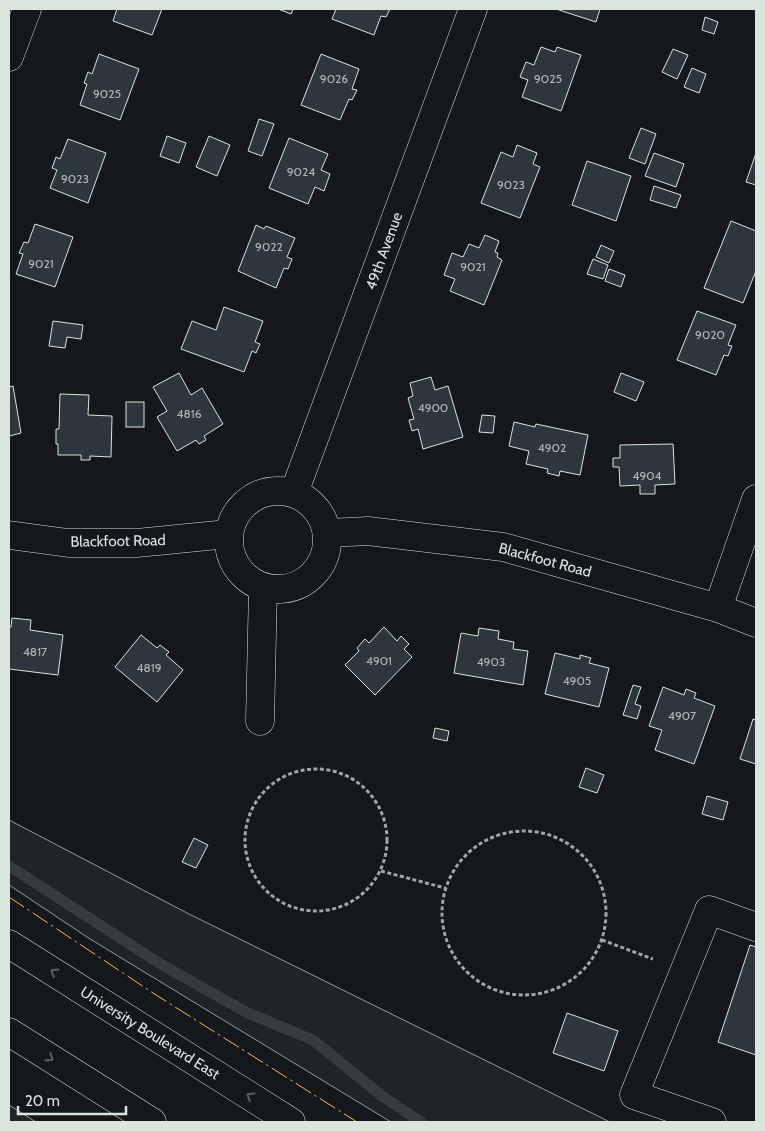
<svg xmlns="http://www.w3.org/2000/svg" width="765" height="1131" font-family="Cabin,sans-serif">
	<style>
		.green { fill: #202428; stroke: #939e99 }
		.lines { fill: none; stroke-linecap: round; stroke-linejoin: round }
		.stream { stroke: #363b3e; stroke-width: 11 }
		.building { fill: #2c363c; stroke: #d8e6dc }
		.minor-casing { stroke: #d8e6dc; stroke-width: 29 }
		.major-casing { stroke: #d8e6dc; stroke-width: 29 }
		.path { stroke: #9da8a2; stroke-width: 3; stroke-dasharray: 4 2.5; stroke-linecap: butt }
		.minor { stroke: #14181c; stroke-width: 28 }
		.major { stroke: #14181c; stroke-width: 28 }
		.power { stroke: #ffb74d; stroke-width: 1; stroke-dasharray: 18 4 2.5 4; stroke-linecap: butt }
		.oneway { stroke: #59605f }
		.labels { text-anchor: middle; stroke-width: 4; stroke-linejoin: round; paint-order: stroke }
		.number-label { font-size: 12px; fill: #adbab4 }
		.street-label { font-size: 15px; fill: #d8e6dc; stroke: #14181c }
	</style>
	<rect width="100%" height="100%" fill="#14181c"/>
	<g class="green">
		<path d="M 9,820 L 187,913 L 610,1122 L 391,1122 L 90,939 L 9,885 Z"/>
		<path d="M 9,1105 L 36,1122 L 9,1122 Z"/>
	</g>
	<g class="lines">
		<path class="stream" d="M 9,866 L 162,965 L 248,1013 L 313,1040 L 382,1096 L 421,1122"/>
	</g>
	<g class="building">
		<path d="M 117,9 L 162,9 L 152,35 L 113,21 Z"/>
		<path d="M 278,9 L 293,9 L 291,14 Z"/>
		<path d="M 336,9 L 390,9 L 386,17 L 381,16 L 374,35 L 332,19 Z"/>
		<path d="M 556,9 L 600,9 L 596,22 Z"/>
		<path d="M 705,17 L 718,22 L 714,34 L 702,30 Z"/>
		<path d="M 541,47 L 555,52 L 557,47 L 581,55 L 561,111 L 522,97 L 528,80 L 520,77 L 526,62 L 534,65 Z"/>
		<path d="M 673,49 L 688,55 L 677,79 L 662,72 Z"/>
		<path d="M 99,54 L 139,69 L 120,120 L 80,105 L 87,84 L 84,83 L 88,72 L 92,74 Z"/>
		<path d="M 321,54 L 359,69 L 352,89 L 357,90 L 352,100 L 349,99 L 340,120 L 301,105 Z"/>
		<path d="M 692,68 L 706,74 L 699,93 L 684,87 Z"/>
		<path d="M 259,119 L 274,124 L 262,156 L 248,151 Z"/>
		<path d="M 641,128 L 656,134 L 645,164 L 629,158 Z"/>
		<path d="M 167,136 L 186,143 L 179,163 L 160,156 Z"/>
		<path d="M 209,136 L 230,145 L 217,176 L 196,167 Z"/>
		<path d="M 289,138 L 328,154 L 321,170 L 330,174 L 324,191 L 315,187 L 308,204 L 269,188 Z"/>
		<path d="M 68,139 L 106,153 L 88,203 L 50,188 L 57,170 L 52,168 L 56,157 L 60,159 Z"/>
		<path d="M 517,145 L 537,153 L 533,164 L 540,167 L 520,218 L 481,203 L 501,152 L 513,157 Z"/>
		<path d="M 654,153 L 684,164 L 676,187 L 645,176 Z"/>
		<path d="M 756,153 L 756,185 L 746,182 Z"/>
		<path d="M 587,161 L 631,176 L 616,221 L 572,205 Z"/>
		<path d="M 654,186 L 681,195 L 676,208 L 650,200 Z"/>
		<path d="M 731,221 L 756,231 L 756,271 L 743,303 L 704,288 Z"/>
		<path d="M 35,224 L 73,237 L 55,287 L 16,274 L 23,254 L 19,253 L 24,242 L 28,243 Z"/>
		<path d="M 256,225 L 264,229 L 266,226 L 295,238 L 287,257 L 292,259 L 288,269 L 284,268 L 276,288 L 238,271 Z"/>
		<path d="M 485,235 L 499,241 L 495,252 L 498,253 L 497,257 L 502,260 L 484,305 L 450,291 L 455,279 L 444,275 L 452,253 L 463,257 L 469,244 L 479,248 Z"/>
		<path d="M 601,245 L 614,251 L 609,263 L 596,257 Z"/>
		<path d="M 593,259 L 608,265 L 603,279 L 587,274 Z"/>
		<path d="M 609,269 L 625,275 L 621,287 L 605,281 Z"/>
		<path d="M 224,307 L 263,321 L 255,342 L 260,344 L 256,353 L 252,351 L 244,372 L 181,349 L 192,321 L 216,330 Z"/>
		<path d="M 697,311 L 736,325 L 728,345 L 732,346 L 728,356 L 724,355 L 716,375 L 677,360 Z"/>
		<path d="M 53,321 L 83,325 L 81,339 L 67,337 L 65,348 L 49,346 Z"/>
		<path d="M 179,373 L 191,395 L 202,388 L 223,424 L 204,436 L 206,440 L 199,444 L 196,440 L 177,451 L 157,417 L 167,411 L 153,387 Z"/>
		<path d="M 621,373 L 644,382 L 636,401 L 614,392 Z"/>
		<path d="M 431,377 L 435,390 L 448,386 L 463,437 L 423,449 L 418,429 L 412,431 L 409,420 L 414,419 L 408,398 L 413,396 L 410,383 Z"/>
		<path d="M 13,386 L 21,433 L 9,436 L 9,387 Z"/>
		<path d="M 60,394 L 89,395 L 88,415 L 112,416 L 111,457 L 90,456 L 90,460 L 81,460 L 81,455 L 58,455 L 58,444 L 56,444 L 56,429 L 59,429 Z"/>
		<rect x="126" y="402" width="18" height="25"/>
		<path d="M 482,415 L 495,416 L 493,433 L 479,432 Z"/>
		<path d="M 514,422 L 535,427 L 536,424 L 588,435 L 580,475 L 560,471 L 559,476 L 547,473 L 548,469 L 526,464 L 529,451 L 509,446 Z"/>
		<path d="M 673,444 L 675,484 L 655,485 L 655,494 L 640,494 L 640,485 L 620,486 L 619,467 L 613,467 L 613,458 L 620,458 L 620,445 Z"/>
		<path d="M 12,618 L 31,620 L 30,630 L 63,635 L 58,675 L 9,669 L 9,627 L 11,627 Z"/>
		<path d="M 384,627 L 397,641 L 401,636 L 409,644 L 404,649 L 412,657 L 375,695 L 345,665 L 359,651 L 357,648 L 365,639 L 369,643 Z"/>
		<path d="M 479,628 L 499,631 L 498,639 L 514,642 L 513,649 L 528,651 L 523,685 L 454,673 L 461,633 L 478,636 Z"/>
		<path d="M 141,635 L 157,648 L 160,645 L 169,652 L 166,655 L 183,670 L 157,702 L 115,667 Z"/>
		<path d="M 555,653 L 580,659 L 580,655 L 591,658 L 589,663 L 609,668 L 599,707 L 545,694 Z"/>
		<path d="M 633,685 L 641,687 L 635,704 L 641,706 L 637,719 L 623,715 Z"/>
		<path d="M 663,687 L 684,695 L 686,689 L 696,693 L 694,698 L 715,706 L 694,764 L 655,750 L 662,730 L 649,726 Z"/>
		<path d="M 753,719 L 756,720 L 756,764 L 740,759 Z"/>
		<path d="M 435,728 L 449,731 L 447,741 L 433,738 Z"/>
		<path d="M 586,768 L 604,775 L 597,793 L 579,787 Z"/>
		<path d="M 707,796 L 728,802 L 723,820 L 702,814 Z"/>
		<path d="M 194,838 L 208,845 L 196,868 L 182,862 Z"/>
		<path d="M 750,945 L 756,947 L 756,1055 L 718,1042 Z"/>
		<path d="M 567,1013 L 618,1031 L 604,1071 L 553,1053 Z"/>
	</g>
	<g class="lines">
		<defs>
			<g id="minor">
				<path d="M 9,57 L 27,9"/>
				<circle cx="278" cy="540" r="49"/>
				<path d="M 294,493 L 473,9"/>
				<path d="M 328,533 L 368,531 L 503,547 L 718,608 L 756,623"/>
				<path d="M 9,535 L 68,543 L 137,543 L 228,534"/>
				<path d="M 718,608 L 756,499"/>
				<path d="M 260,721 L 263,588"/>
				<path d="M 712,1122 L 634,1095 L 709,910 L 756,927"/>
			</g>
			<g id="major">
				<path d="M 9,944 L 291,1122"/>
				<path d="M 9,1032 L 152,1122"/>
			</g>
		</defs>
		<use href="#minor" class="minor-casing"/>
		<use href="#major" class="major-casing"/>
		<g class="path">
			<circle cx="316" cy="840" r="71"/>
			<circle cx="524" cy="913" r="82"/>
			<path d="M 381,871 L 445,888"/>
			<path d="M 602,940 L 653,959"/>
		</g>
		<use href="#minor" class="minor"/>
		<use href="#major" class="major"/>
		<path class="power" d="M 9,897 L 153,993 L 357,1122"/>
	</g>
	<defs><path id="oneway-chevron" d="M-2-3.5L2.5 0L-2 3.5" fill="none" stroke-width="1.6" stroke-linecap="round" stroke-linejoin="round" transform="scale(1.25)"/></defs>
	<g class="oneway">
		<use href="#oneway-chevron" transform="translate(54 972) rotate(-148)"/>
		<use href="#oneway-chevron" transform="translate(50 1058) rotate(32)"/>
		<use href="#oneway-chevron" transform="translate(250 1096) rotate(-148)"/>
	</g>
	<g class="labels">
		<g class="number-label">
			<text x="334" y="83">9026</text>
			<text x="548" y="83">9025</text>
			<text x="107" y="98">9025</text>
			<text x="301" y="176">9024</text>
			<text x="75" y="183">9023</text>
			<text x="511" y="189">9023</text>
			<text x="269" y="251">9022</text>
			<text x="41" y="268">9021</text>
			<text x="473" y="271">9021</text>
			<text x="710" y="339">9020</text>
			<text x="433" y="412">4900</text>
			<text x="189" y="418">4816</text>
			<text x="552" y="452">4902</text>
			<text x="647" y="480">4904</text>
			<text x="35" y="656">4817</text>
			<text x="379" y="665">4901</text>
			<text x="491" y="666">4903</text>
			<text x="149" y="672">4819</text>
			<text x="577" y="685">4905</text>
			<text x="682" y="720">4907</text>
		</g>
		<g class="street-label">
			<text transform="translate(384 251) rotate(-70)" y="5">49th Avenue</text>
			<text transform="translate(118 541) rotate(-1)" y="5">Blackfoot Road</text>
			<text transform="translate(545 560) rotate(15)" y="5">Blackfoot Road</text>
			<text transform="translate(150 1033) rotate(32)" y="5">University Boulevard East</text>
		</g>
	</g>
	<rect width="765" height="1131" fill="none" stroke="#d8e6dc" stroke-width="20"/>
	<path d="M18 1106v8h108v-8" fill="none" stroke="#d8e6dc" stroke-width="2.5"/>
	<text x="25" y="1106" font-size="15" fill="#d8e6dc" stroke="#14181c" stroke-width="4" paint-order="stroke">20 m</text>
</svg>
